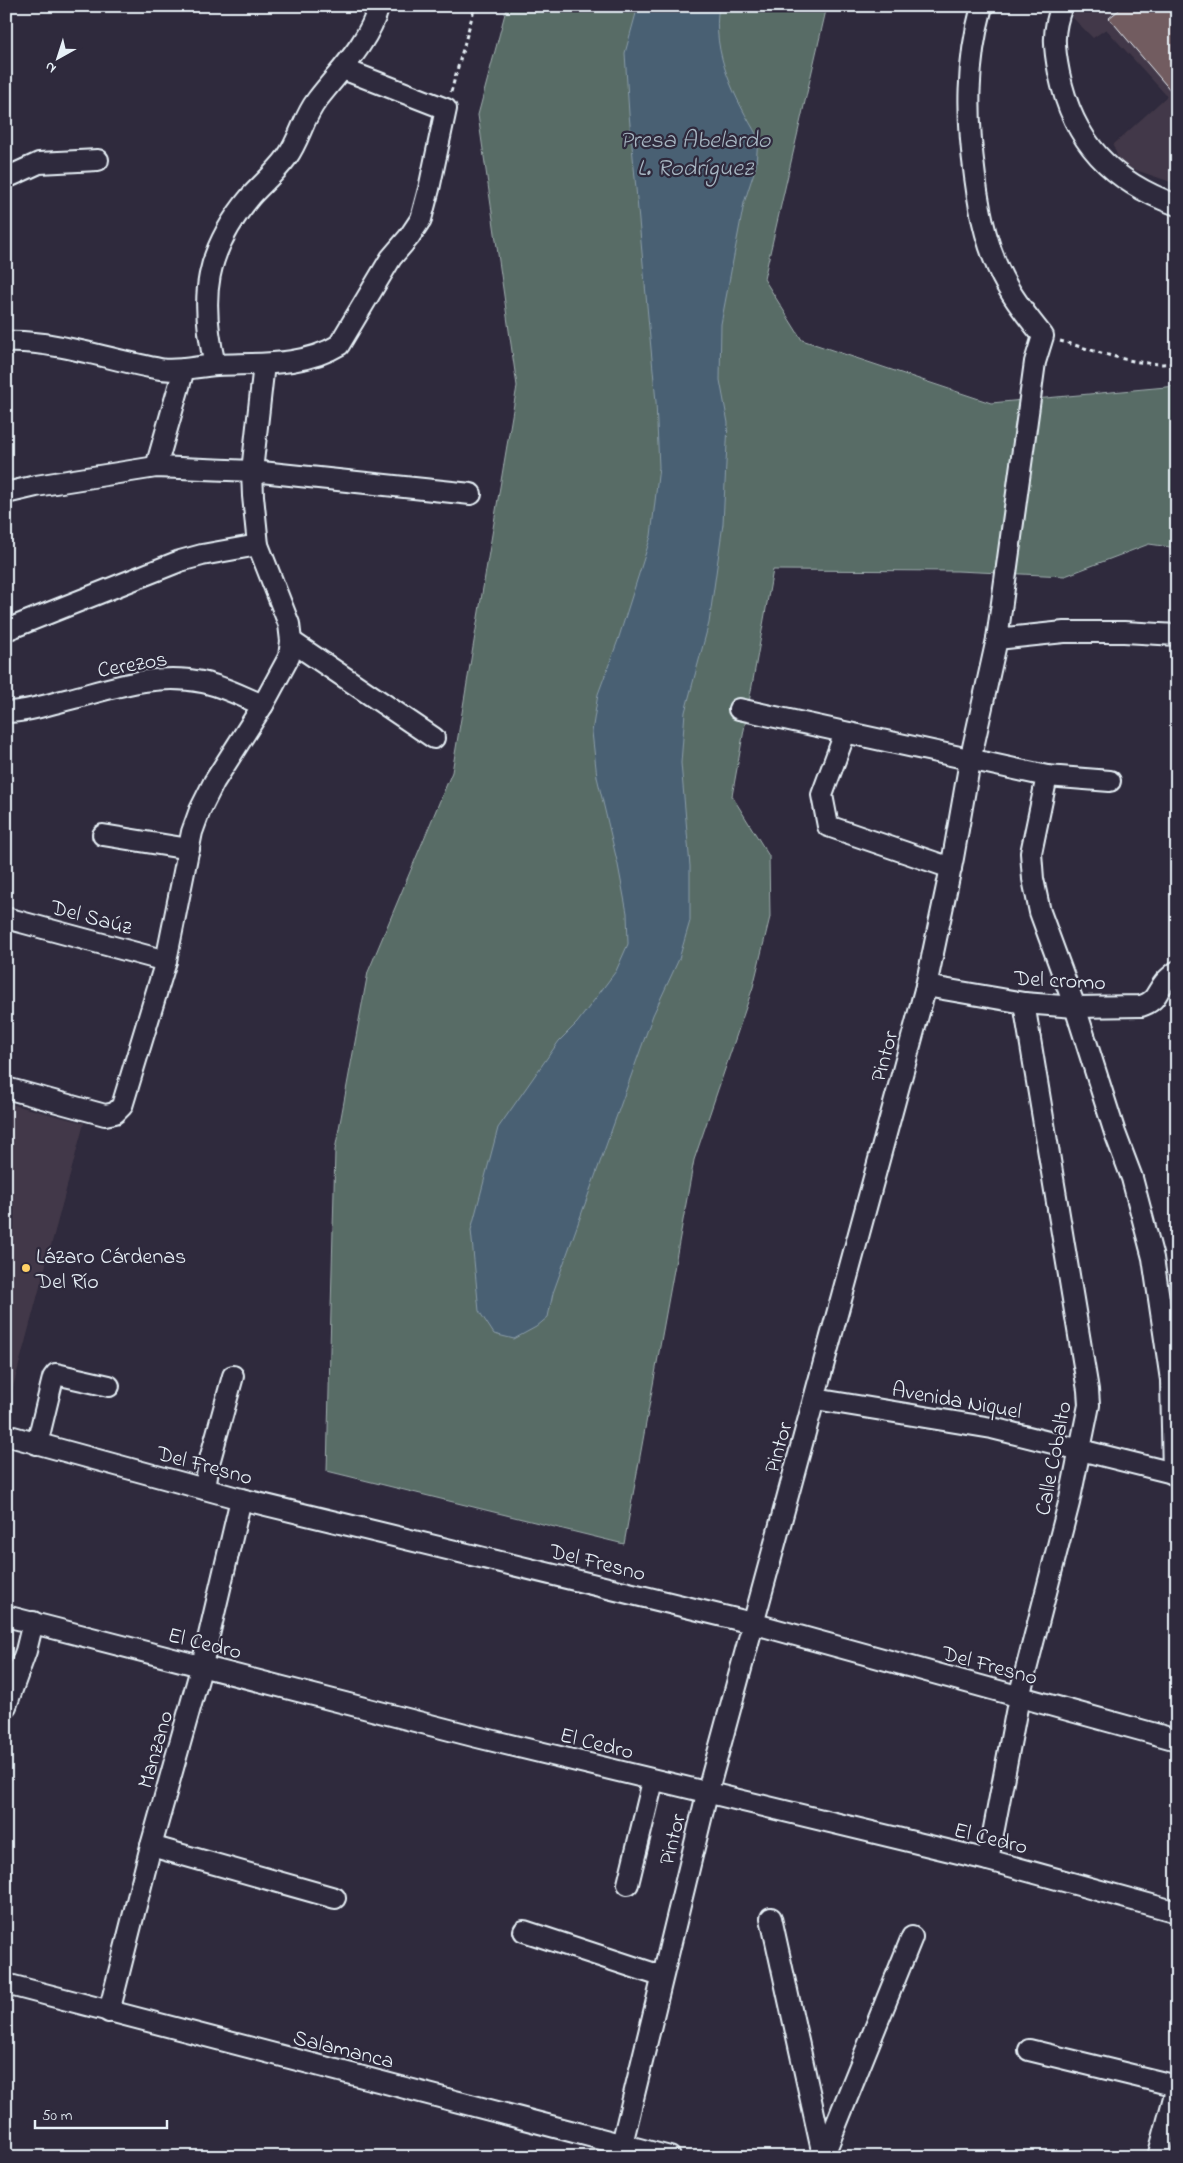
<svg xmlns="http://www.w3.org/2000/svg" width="1183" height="2163" font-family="'Indie Flower',sans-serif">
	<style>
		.built { fill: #433948 }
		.green { fill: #586c66; stroke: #a0aeaf }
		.water { fill: #496173; stroke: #899ba8 }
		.building { fill: #725b60; stroke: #e8f1f8 }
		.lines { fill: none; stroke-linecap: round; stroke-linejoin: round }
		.minor-casing { stroke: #e8f1f8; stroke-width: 24 }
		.path { stroke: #e8f1f8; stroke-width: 3; stroke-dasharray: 4 4; stroke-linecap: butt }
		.minor { stroke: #2f2a3d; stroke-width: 20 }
		.poi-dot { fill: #ffd166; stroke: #2f2a3d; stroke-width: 2 }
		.labels { text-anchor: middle; stroke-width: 4.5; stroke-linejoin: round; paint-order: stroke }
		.street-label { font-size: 22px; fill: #e8f1f8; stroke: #2f2a3d }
		.poi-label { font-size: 22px; fill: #e8f1f8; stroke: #2f2a3d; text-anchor: start }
		.water-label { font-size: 24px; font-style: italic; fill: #a8b7c3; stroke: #2f2a3d }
	</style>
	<rect width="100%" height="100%" fill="#2f2a3d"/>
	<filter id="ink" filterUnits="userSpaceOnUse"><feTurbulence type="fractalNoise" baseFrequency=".02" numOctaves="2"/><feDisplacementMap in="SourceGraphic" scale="10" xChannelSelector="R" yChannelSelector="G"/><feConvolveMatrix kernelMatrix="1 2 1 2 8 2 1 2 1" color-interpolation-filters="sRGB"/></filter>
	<g filter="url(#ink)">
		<g class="built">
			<path d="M 1077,6 L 1177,6 L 1177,184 L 1121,165 L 1113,145 L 1167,96 L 1106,29 L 1093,38 L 1072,17 Z"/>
			<path d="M 6,1103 L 84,1123 L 6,1413 Z"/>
		</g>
		<path class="green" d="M 507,6 L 827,6 L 764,279 L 802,340 L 991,403 L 1177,386 L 1177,548 L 1149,544 L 1065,576 L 957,571 L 773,570 L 732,796 L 769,856 L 770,917 L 753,987 L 694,1160 L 624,1544 L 327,1471 L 335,1150 L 368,972 L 452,772 L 517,386 L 478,115 Z"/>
		<path class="water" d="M 638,6 L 719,6 C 711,53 735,98 758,137 L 756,166 L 744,203 L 721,324 L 720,380 L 728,423 L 723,524 L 709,623 L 685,712 L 681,763 L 690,866 L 690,921 L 679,959 L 653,1015 L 553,1293 L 548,1317 L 536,1327 L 514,1339 L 494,1334 L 479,1311 L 471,1230 L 498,1128 L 559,1041 L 577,1023 L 616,971 L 628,944 L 627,913 L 618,865 L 597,777 L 592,732 L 598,694 L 618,640 L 651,536 L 659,467 L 656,402 L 629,114 L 625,53 Z"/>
		<path class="building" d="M 1124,6 L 1177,6 L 1177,98 L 1109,18 Z"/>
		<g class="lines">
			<defs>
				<g id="minor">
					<path d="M 982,6 C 966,65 967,117 975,177 C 980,215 988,253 1007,286 C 1017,304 1030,320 1043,336 L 1035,362 L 997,639"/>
					<path d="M 1062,6 C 1052,31 1054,48 1059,73 C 1073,142 1112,182 1177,205"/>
					<path d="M 6,178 L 39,163 L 98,160"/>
					<path d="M 6,342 C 56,340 110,360 160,369 C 178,372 198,366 217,365 C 257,363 303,367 339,345 L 391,258 L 409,237 L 421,219 L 429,189 L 446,109 L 343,69"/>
					<path d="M 215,365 C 199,297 205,251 251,196 C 263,183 277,171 287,157 C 300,139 303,118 317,100 C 340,70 368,44 379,6"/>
					<path d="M 156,467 L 184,369"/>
					<path d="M 6,493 L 36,486 L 156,467 L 252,471 L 471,494"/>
					<path d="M 6,630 L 180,561 L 202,555 L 258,545"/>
					<path d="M 291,641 L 434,738"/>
					<path d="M 739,709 L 1047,776 L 1031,853 L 1033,879 L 1040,912 L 1075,1007 L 1115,1133 L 1132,1178 L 1153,1258 L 1171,1380 L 1173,1474"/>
					<path d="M 6,712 C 28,712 49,704 70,699 C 113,688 157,672 202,682 C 223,686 243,697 263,705"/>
					<path d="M 845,733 L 822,795 L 828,826 L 951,868"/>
					<path d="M 1047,776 L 1110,781"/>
					<path d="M 103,835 L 189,849"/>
					<path d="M 6,918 L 166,961"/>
					<path d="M 926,986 L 1024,1003 L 1075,1007 L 1141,1006 C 1157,1001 1155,994 1164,983 C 1167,979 1172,975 1177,971"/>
					<path d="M 6,1088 L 105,1115 L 115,1113 L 122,1106 L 166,961 L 192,832 L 200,810 L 214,782 L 263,705 L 289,657 L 291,641 L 289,624 L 258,545 L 253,496 L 252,471 L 264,364"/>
					<path d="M 815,1399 L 992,1428 L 1177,1474"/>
					<path d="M 6,1435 L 241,1499 L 752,1623 L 1177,1740"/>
					<path d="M 37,1444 L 53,1378 L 56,1374 L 109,1386"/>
					<path d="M 205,1489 L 209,1463 L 233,1376"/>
					<path d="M 6,1616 L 477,1737 L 988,1860 L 1177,1912"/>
					<path d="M 6,1706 L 26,1651 L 33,1622"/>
					<path d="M 151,1846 L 335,1898"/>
					<path d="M 988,1860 L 1019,1697 L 1069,1503 L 1089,1405 L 1088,1390 L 1024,1003"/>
					<path d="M 628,1884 L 653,1781"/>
					<path d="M 771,1918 L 823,2155"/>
					<path d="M 524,1931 L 661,1976"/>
					<path d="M 6,1984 L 670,2157"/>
					<path d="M 109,2012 L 151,1846 L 202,1665 L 241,1499"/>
					<path d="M 1029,2050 L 1177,2086"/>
					<path d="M 622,2144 L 707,1794 L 926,986 L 953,858 L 970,761 L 997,639 L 1064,632 L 1124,632 L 1177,635"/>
					<path d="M 823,2157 L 912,1937"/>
					<path d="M 1158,2157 L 1177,2086"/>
				</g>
			</defs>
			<use href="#minor" class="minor-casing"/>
			<g class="path">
				<path d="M 451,92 L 475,6"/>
				<path d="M 1060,341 C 1098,351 1138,368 1177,363"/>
			</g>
			<use href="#minor" class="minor"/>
		</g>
	</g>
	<circle class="poi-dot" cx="26" cy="1268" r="5"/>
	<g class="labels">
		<g class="street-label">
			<text transform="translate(132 663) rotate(-10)" y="8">Cerezos</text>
			<text transform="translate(92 916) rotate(15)" y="8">Del Saúz</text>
			<text transform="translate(1060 979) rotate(3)" y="8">Del cromo</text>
			<text transform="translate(883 1056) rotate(-75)" y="8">Pintor</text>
			<text transform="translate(957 1399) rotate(10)" y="8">Avenida Niquel</text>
			<text transform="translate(777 1447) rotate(-74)" y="8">Pintor</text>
			<text transform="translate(1052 1458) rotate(-79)" y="8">Calle Cobalto</text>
			<text transform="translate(205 1464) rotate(15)" y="8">Del Fresno</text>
			<text transform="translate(598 1561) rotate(14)" y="8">Del Fresno</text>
			<text transform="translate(205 1642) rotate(14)" y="8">El Cedro</text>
			<text transform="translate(990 1664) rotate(15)" y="8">Del Fresno</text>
			<text transform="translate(597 1742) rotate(14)" y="8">El Cedro</text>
			<text transform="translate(154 1749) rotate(-74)" y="8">Manzano</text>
			<text transform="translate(991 1837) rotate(14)" y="8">El Cedro</text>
			<text transform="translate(671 1839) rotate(-76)" y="8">Pintor</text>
			<text transform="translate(344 2048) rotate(14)" y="8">Salamanca</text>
		</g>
		<g class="poi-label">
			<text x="36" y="1263">Lázaro Cárdenas<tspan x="36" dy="25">Del Río</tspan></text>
		</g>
		<g class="water-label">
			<text x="695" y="147">Presa Abelardo<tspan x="695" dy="28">L. Rodríguez</tspan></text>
		</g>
	</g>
	<rect width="1183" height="2163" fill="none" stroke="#2f2a3d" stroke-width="25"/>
	<rect x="12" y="12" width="1158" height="2138" fill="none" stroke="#e8f1f8" stroke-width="2" filter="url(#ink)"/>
	<g transform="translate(58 58) rotate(219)" stroke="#2f2a3d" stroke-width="4" paint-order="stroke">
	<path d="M0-4L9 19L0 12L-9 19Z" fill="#e8f1f8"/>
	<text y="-8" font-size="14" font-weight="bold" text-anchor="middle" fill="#e8f1f8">N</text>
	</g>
	<path d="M35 2120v8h132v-8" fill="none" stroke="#e8f1f8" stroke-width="2.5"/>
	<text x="42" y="2120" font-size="15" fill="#e8f1f8" stroke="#2f2a3d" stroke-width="4" paint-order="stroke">50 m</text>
</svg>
